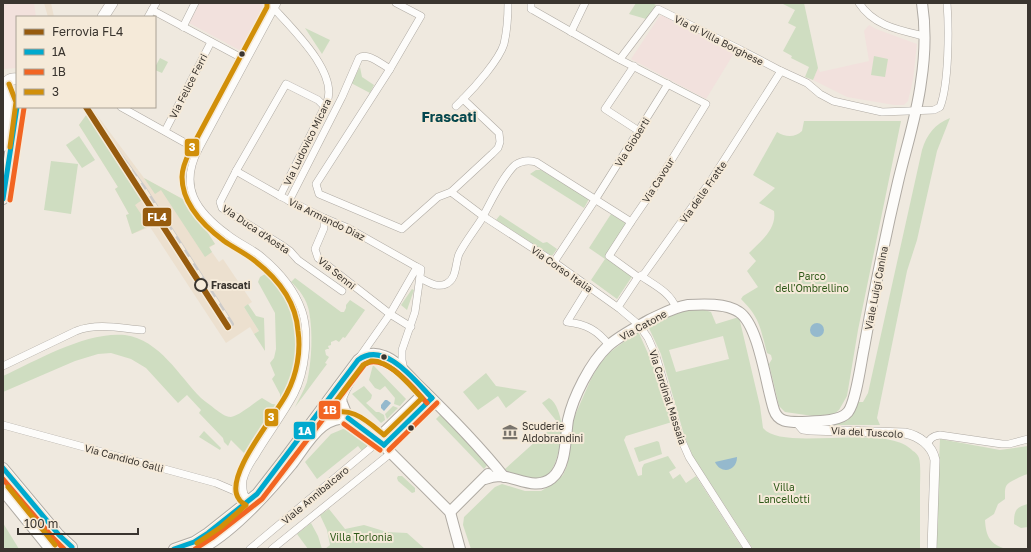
<svg xmlns="http://www.w3.org/2000/svg" width="1031" height="552" font-family="'Golos Text',sans-serif">
	<style>
		.built { fill: #ece0cf }
		.education { fill: #f2e1dd }
		.medical { fill: #f2e1dc }
		.green { fill: #cfddc1; fill-rule: evenodd }
		.water { fill: #95b9cd }
		.lines { fill: none; stroke-linecap: round; stroke-linejoin: round }
		.minor-casing { stroke: #afaaa3; stroke-width: 8 }
		.tertiary-casing { stroke: #afaaa3; stroke-width: 10 }
		.secondary-casing { stroke: #afaaa3; stroke-width: 12 }
		.primary-casing { stroke: #afaaa3; stroke-width: 12 }
		.minor { stroke: #fdfcfa; stroke-width: 7 }
		.tertiary { stroke: #fdfcfa; stroke-width: 9 }
		.secondary { stroke: #fdfcfa; stroke-width: 10 }
		.primary { stroke: #fdfcfa; stroke-width: 11 }
		.rail-casing { stroke: #cdcbc9; stroke-width: 4 }
		.rail { stroke: #f5ead9; stroke-width: 2.5; stroke-dasharray: 8; stroke-linecap: butt }
		.bus-1-casing { stroke: #f5ead9; stroke-width: 8 }
		.bus-2-casing { stroke: #f5ead9; stroke-width: 8 }
		.bus-3-casing { stroke: #f5ead9; stroke-width: 8 }
		.bus-1 { stroke: #00a9ce; stroke-width: 5 }
		.bus-2 { stroke: #f26522; stroke-width: 5 }
		.bus-3 { stroke: #d18f09; stroke-width: 5 }
		.rail-1-casing { stroke: #f5ead9; stroke-width: 9 }
		.rail-1 { stroke: #965b0e; stroke-width: 6 }
		.bus-dot { fill: #3a352f; stroke: #f5ead9; stroke-width: 1.5 }
		.stop-dot { fill: #f5ead9; stroke: #3a352f; stroke-width: 2 }
		.labels { text-anchor: middle; stroke-width: 4; stroke-linejoin: round; paint-order: stroke }
		.street-label { font-size: 10px; fill: #3a352f; stroke: #f5ead9 }
		.park-label { font-size: 10px; fill: #2f5919; stroke: #f5ead9 }
		.stop-label { font-size: 10px; font-weight: bold; fill: #3a352f; stroke: #f5ead9; text-anchor: start }
		.poi-label { font-size: 10px; fill: #3a352f; stroke: #f5ead9; text-anchor: start }
		.district-label { font-size: 14px; font-weight: bold; fill: #05474d; stroke: #f5ead9 }
		.line-badge { stroke: #f5ead9; stroke-width: 1.5 }
		.badge-label { font-size: 11px; text-anchor: middle; font-weight: bold; fill: #fff }
	</style>
	<rect width="100%" height="100%" fill="#efe9df"/>
	<g class="built">
		<path d="M 44,3 L 51,3 L 54,17 L 48,17 Z"/>
		<path d="M 83,107 L 91,107 L 144,178 L 188,202 L 215,244 L 209,248 L 219,262 L 223,259 L 252,302 L 244,307 L 259,331 L 254,334 L 250,327 L 226,343 L 150,227 L 132,234 L 126,215 L 129,214 L 115,189 L 118,187 L 79,125 L 87,114 Z"/>
	</g>
	<g class="education">
		<path d="M 200,3 L 262,3 L 263,6 L 259,15 L 262,17 L 243,52 L 189,23 Z"/>
		<path d="M 662,15 L 665,15 L 674,19 L 672,22 L 686,29 L 688,26 L 702,33 L 701,36 L 717,45 L 719,41 L 736,50 L 706,99 L 631,59 L 659,17 Z"/>
		<path d="M 869,25 L 876,29 L 917,44 L 913,80 L 908,101 L 904,105 L 894,105 L 847,97 L 813,80 L 818,68 L 820,72 L 869,61 L 864,31 Z"/>
	</g>
	<path class="medical" d="M 3,3 L 34,3 L 36,17 L 17,17 L 17,68 L 3,69 Z"/>
	<g class="green">
		<path d="M 636,3 L 652,3 L 656,5 L 646,19 L 629,14 Z"/>
		<path d="M 781,3 L 804,3 L 818,68 L 813,80 L 805,77 L 809,67 L 791,58 L 792,56 L 783,51 L 796,27 L 788,23 L 795,10 Z"/>
		<path d="M 305,28 L 330,40 L 322,54 Z"/>
		<path d="M 874,56 L 888,59 L 885,77 L 871,75 Z"/>
		<path d="M 160,58 L 168,62 L 162,73 L 155,70 L 155,67 Z"/>
		<path d="M 360,67 L 362,77 L 374,85 L 370,93 L 351,83 Z"/>
		<path d="M 87,114 L 142,200 L 135,205 L 149,226 L 132,234 L 126,215 L 129,214 L 115,189 L 118,187 L 79,125 Z"/>
		<path d="M 950,118 L 937,151 L 917,240 L 907,271 L 877,418 L 880,425 L 834,425 L 835,422 L 857,402 L 863,402 L 868,393 L 922,150 C 927,134 935,124 950,118 Z"/>
		<path d="M 804,121 L 901,121 L 858,330 L 847,396 L 839,410 L 834,414 L 813,416 L 785,412 L 779,406 L 769,364 L 772,359 L 771,355 L 767,353 C 760,327 760,318 741,299 L 743,296 L 758,287 L 747,271 L 756,261 L 749,253 C 760,242 777,229 774,211 L 759,203 L 775,188 L 753,175 L 777,132 C 785,137 795,138 802,131 Z"/>
		<path d="M 79,136 L 95,160 L 82,168 L 66,145 Z"/>
		<path d="M 51,161 L 78,164 L 71,214 L 44,210 Z"/>
		<path d="M 536,170 L 541,170 L 589,199 L 584,208 L 530,174 Z"/>
		<path d="M 144,178 L 188,202 L 215,244 L 209,247 L 212,252 L 205,257 L 161,190 L 155,194 Z"/>
		<path d="M 611,214 L 627,224 L 605,258 L 633,275 L 617,299 L 591,280 L 605,259 L 589,248 Z"/>
		<path d="M 500,215 L 543,243 L 547,242 L 557,249 L 552,256 L 496,220 Z"/>
		<path d="M 265,274 C 275,273 284,287 288,295 C 303,326 305,365 287,395 C 281,404 274,410 268,418 C 259,430 253,442 246,455 L 231,440 L 228,446 L 224,442 L 223,438 L 199,413 L 201,410 L 187,395 L 178,403 L 146,368 L 131,359 L 111,353 L 98,354 L 75,361 L 3,392 L 3,376 C 37,360 87,331 125,335 C 160,340 179,376 201,398 C 205,402 211,405 215,409 C 221,413 225,417 231,417 C 239,416 255,402 262,398 L 272,404 L 280,405 L 280,394 L 272,379 L 275,375 L 270,363 L 274,358 L 276,349 L 275,313 L 258,282 L 260,277 Z"/>
		<path d="M 295,278 L 341,312 L 344,312 L 346,308 L 346,305 L 350,300 L 365,310 L 345,338 L 343,337 L 339,342 L 336,340 L 331,342 L 331,345 L 328,346 L 329,349 L 327,349 L 325,350 L 326,355 L 329,357 L 325,363 L 327,364 L 295,407 C 299,399 304,390 307,382 C 312,360 313,332 309,311 C 307,300 299,289 291,282 Z"/>
		<path d="M 412,289 L 414,290 L 407,310 L 401,305 Z"/>
		<path d="M 248,304 L 256,316 L 264,318 L 265,351 L 254,334 L 259,331 L 244,307 Z"/>
		<path d="M 687,310 L 705,310 L 711,312 L 716,324 L 739,317 L 760,406 L 763,428 C 784,453 886,421 913,451 C 915,452 918,455 919,458 C 921,465 920,480 920,488 C 920,508 920,529 920,549 L 753,549 L 692,455 L 684,435 L 661,354 L 648,326 L 676,312 ZM 723,336 L 729,359 L 676,372 L 669,350 Z"/>
		<path d="M 638,331 L 654,367 L 672,422 L 626,436 L 624,440 L 638,476 L 642,475 L 642,468 L 644,464 L 668,456 L 676,468 L 669,472 L 673,479 L 680,474 L 686,483 L 696,476 L 743,549 L 471,549 L 463,525 L 464,517 L 495,487 L 502,484 L 525,491 L 541,491 L 548,487 L 563,475 L 567,466 L 572,422 L 591,379 L 599,365 L 609,353 Z"/>
		<path d="M 373,365 L 406,399 L 400,406 L 394,404 L 395,398 L 385,386 L 380,390 L 375,388 L 369,380 Z"/>
		<path d="M 486,373 L 496,386 L 527,391 L 506,408 L 498,396 L 478,410 L 463,392 Z"/>
		<path d="M 364,386 L 372,395 L 371,399 L 366,403 L 376,412 L 379,412 L 384,415 L 385,420 L 381,423 L 352,394 Z"/>
		<path d="M 549,398 C 557,402 560,416 562,425 C 563,435 557,465 550,472 C 544,480 533,479 524,477 C 517,475 511,475 505,469 L 546,432 L 558,423 L 542,403 Z"/>
		<path d="M 393,406 L 398,408 L 387,419 L 385,414 Z"/>
		<path d="M 442,413 L 488,464 L 484,469 L 436,419 Z"/>
		<path d="M 343,429 L 360,433 L 373,440 L 362,451 L 358,446 L 317,479 L 305,462 L 331,434 Z"/>
		<path d="M 204,431 L 221,448 L 220,450 L 199,437 Z"/>
		<path d="M 940,439 L 1000,450 L 1028,446 L 1028,474 C 1023,475 1020,477 1016,479 C 1004,485 1005,486 1005,499 L 998,504 L 994,514 L 985,520 C 986,537 990,544 1006,549 L 935,549 Z"/>
		<path d="M 657,441 L 659,442 L 662,454 L 639,462 L 634,448 Z"/>
		<path d="M 398,476 L 402,476 L 415,488 L 415,492 L 412,493 L 398,481 L 397,478 Z"/>
		<path d="M 1028,504 L 1028,527 L 1021,528 L 1014,524 C 1014,512 1015,507 1028,504 Z"/>
		<path d="M 329,509 L 345,529 L 364,525 L 387,532 L 407,533 L 425,549 L 325,549 L 330,545 L 327,530 L 320,515 Z"/>
		<path d="M 3,523 L 19,549 L 3,549 Z"/>
		<path d="M 311,523 L 318,536 L 322,549 L 308,549 L 297,534 Z"/>
	</g>
	<g class="water">
		<circle cx="817" cy="330" r="7"/>
		<path d="M 385,400 L 387,400 L 391,403 L 384,411 L 381,408 L 381,405 Z"/>
		<path d="M 737,457 C 737,471 721,475 715,462 Z"/>
	</g>
	<g class="lines">
		<defs>
			<g id="minor">
				<path d="M 269,3 C 288,25 339,71 327,102 L 280,196"/>
				<path d="M 396,3 L 421,16 L 390,69 L 316,184 L 319,194 L 402,229 L 438,197 L 451,192 L 492,154 L 498,148 L 500,142 L 499,133 L 463,99 C 475,87 499,60 504,44 C 507,31 508,16 508,3"/>
				<path d="M 531,3 L 531,9 L 533,10 L 617,58 L 706,104 L 653,190 L 631,222 L 609,256 L 638,277"/>
				<path d="M 859,3 C 874,26 899,30 924,36"/>
				<path d="M 152,10 L 238,56"/>
				<path d="M 148,17 L 156,3"/>
				<path d="M 183,27 L 195,3"/>
				<path d="M 571,32 L 585,3"/>
				<path d="M 620,59 L 658,9 L 741,50 L 781,71 L 807,83 L 820,94 L 833,101 L 882,112 L 934,110 L 940,107 C 949,84 949,28 947,3"/>
				<path d="M 634,66 L 605,109 L 639,131"/>
				<path d="M 456,106 L 463,99"/>
				<path d="M 121,107 L 198,150"/>
				<path d="M 325,107 L 318,100 L 286,84 L 236,171 L 220,202 L 222,208 L 283,246 L 290,251 L 298,260 L 342,291"/>
				<path d="M 165,131 L 211,42"/>
				<path d="M 236,171 L 280,196 L 324,218 L 348,228 L 417,267"/>
				<path d="M 451,192 L 483,216 L 554,262 L 620,309 L 639,325 L 648,338 L 656,356 L 678,432 L 689,457 L 748,549"/>
				<path d="M 289,201 L 342,97 L 359,58 C 368,52 381,64 390,69"/>
				<path d="M 324,218 L 324,228 L 315,249 L 318,258 L 390,314 L 411,327"/>
				<path d="M 554,262 L 595,200 L 668,84"/>
				<path d="M 641,276 C 654,285 670,292 676,308"/>
				<path d="M 420,278 C 428,282 437,288 446,284 C 457,279 455,264 459,254 C 465,242 474,231 481,220 C 490,204 502,177 515,165 C 521,161 529,160 536,162 L 631,222"/>
				<path d="M 590,288 L 585,293 L 567,322 C 586,324 597,330 609,345"/>
				<path d="M 618,307 L 638,277 L 644,274 L 712,179 L 781,71"/>
				<path d="M 359,358 L 390,314 L 417,267 L 421,269 L 415,312 L 402,350 L 402,360 L 404,371"/>
				<path d="M 3,366 L 76,331 C 97,323 120,328 142,330"/>
				<path d="M 342,401 C 345,390 362,361 373,356"/>
				<path d="M 3,425 L 216,483 L 244,495"/>
				<path d="M 927,445 C 930,438 933,436 940,435 L 1002,444 L 1009,444 L 1028,439"/>
				<path d="M 252,502 L 244,495 C 243,490 242,485 243,480 C 245,472 250,463 255,456 C 267,435 283,415 294,394 C 305,372 310,335 302,311 C 294,288 277,269 258,254 C 248,247 237,242 227,234 C 196,211 179,187 198,150 L 277,3"/>
				<path d="M 250,549 L 379,441"/>
				<path d="M 272,549 L 391,453"/>
			</g>
			<path id="tertiary" d="M 797,422 L 803,429 L 811,430 L 905,433 C 919,436 932,445 935,460 L 932,549"/>
			<g id="secondary">
				<path d="M 3,146 L 9,107 L 9,98"/>
				<path d="M 3,199 L 17,107"/>
				<path d="M 338,387 L 342,403 L 348,418 L 379,441 L 450,512 L 460,549"/>
				<path d="M 377,439 L 425,392"/>
				<path d="M 3,468 L 59,535 L 72,547"/>
				<path d="M 485,479 C 490,477 494,476 500,476 C 517,477 536,491 552,478 C 567,465 565,438 568,420 C 573,397 590,363 608,346 C 619,336 635,328 649,320 C 662,314 674,307 688,305 C 703,304 726,303 739,312 C 759,325 766,386 774,410 C 778,422 788,422 799,422 C 811,421 839,423 848,412 C 856,402 861,362 864,348 C 874,292 885,237 898,182 C 906,148 917,115 921,82 C 925,56 926,29 922,3"/>
				<path d="M 3,491 L 50,549"/>
				<path d="M 450,512 L 488,474"/>
				<path d="M 174,549 L 194,542 L 208,533 L 257,494 L 285,458 L 358,360 C 365,354 374,352 384,356 C 396,360 407,374 416,383 C 447,413 477,443 504,477"/>
				<path d="M 201,549 C 233,532 269,492 292,464 C 302,451 310,436 323,426 C 331,420 338,418 348,418"/>
			</g>
			<g id="primary">
				<path d="M 103,17 L 112,3"/>
				<path d="M 17,79 C 0,77 0,101 17,99"/>
			</g>
		</defs>
		<use href="#minor" class="minor-casing"/>
		<use href="#tertiary" class="tertiary-casing"/>
		<use href="#secondary" class="secondary-casing"/>
		<use href="#primary" class="primary-casing"/>
		<use href="#minor" class="minor"/>
		<use href="#tertiary" class="tertiary"/>
		<use href="#secondary" class="secondary"/>
		<use href="#primary" class="primary"/>
		<defs>
			<path id="rail" d="M 89,112 L 145,189 L 232,324"/>
		</defs>
		<use href="#rail" class="rail-casing"/>
		<use href="#rail" class="rail"/>
		<defs>
			<g id="bus-1">
				<path d="M 3,199 L 17,107"/>
				<path d="M 348,418 L 384,445"/>
				<path d="M 384,445 L 432,398"/>
				<path d="M 3,468 L 59,535 L 72,547"/>
				<path d="M 174,549 L 194,542 L 208,533 L 257,494 L 358,360 C 385,340 415,381 432,398"/>
			</g>
			<g id="bus-2">
				<path d="M 10,200 L 24,108"/>
				<path d="M 344,424 L 380,450"/>
				<path d="M 389,450 L 437,403"/>
				<path d="M 3,479 L 54,539 L 64,549"/>
				<path d="M 195,549 L 212,538 L 262,499 L 365,364 C 385,352 414,389 427,403"/>
			</g>
			<g id="bus-3">
				<path d="M 9,84 L 16,102 L 10,147"/>
				<path d="M 371,361 C 389,359 410,386 422,398 L 384,435 C 366,420 349,403 324,417 L 363,365 Z"/>
				<path d="M 8,487 L 55,545"/>
				<path d="M 197,543 L 221,527 L 246,505 C 243,503 240,502 239,499 C 222,477 277,414 287,393 C 297,374 301,351 298,331 C 296,301 277,278 255,261 C 245,253 234,248 224,241 C 204,226 182,204 182,177 C 182,169 186,159 190,151 L 267,7 L 267,3"/>
			</g>
		</defs>
		<use href="#bus-1" class="bus-1-casing"/>
		<use href="#bus-2" class="bus-2-casing"/>
		<use href="#bus-3" class="bus-3-casing"/>
		<use href="#bus-1" class="bus-1"/>
		<use href="#bus-2" class="bus-2"/>
		<use href="#bus-3" class="bus-3"/>
		<defs>
			<path id="rail-1" d="M 86,107 L 228,327"/>
		</defs>
		<use href="#rail-1" class="rail-1-casing"/>
		<use href="#rail-1" class="rail-1"/>
	</g>
	<defs>
		<symbol id="museum-bare" viewBox="-9 -9 18 18"><path d="M0-6L6-3V-2H-6V-3ZM-5-1h2V3h-2ZM-1-1h2V3h-2ZM3-1h2V3H3ZM-6 4H6V6H-6Z" fill="#79746d" stroke="#f5ead9" stroke-width="2.5" paint-order="stroke"/></symbol>
	</defs>
	<g fill-rule="evenodd">
		<use href="#museum-bare" x="499" y="421" width="22" height="22"/>
	</g>
	<g class="bus-dot">
		<circle cx="242" cy="54" r="3.5"/>
		<circle cx="384" cy="357" r="3.5"/>
		<circle cx="411" cy="428" r="3.5"/>
	</g>
	<circle class="stop-dot" cx="201" cy="285" r="6"/>
	<g class="labels">
		<g class="street-label">
			<text transform="translate(719 40) rotate(27)" y="4">Via di Villa Borghese</text>
			<text transform="translate(188 86) rotate(-63)" y="4">Via Felice Ferri</text>
			<text transform="translate(307 142) rotate(-64)" y="4">Via Ludovico Micara</text>
			<text transform="translate(632 142) rotate(-58)" y="4">Via Gioberti</text>
			<text transform="translate(658 180) rotate(-58)" y="4">Via Cavour</text>
			<text transform="translate(703 192) rotate(-55)" y="4">Via delle Fratte</text>
			<text transform="translate(327 219) rotate(26)" y="4">Via Armando Diaz</text>
			<text transform="translate(256 229) rotate(34)" y="4">Via Duca d'Aosta</text>
			<text transform="translate(562 269) rotate(35)" y="4">Via Corso Italia</text>
			<text transform="translate(337 273) rotate(39)" y="4">Via Senni</text>
			<text transform="translate(876 288) rotate(-79)" y="4">Viale Luigi Canina</text>
			<text transform="translate(643 325) rotate(-29)" y="4">Via Catone</text>
			<text transform="translate(668 397) rotate(72)" y="4">Via Cardinal Massaia</text>
			<text transform="translate(867 432) rotate(3)" y="4">Via del Tuscolo</text>
			<text transform="translate(124 458) rotate(15)" y="4">Via Candido Galli</text>
			<text transform="translate(315 495) rotate(-40)" y="4">Viale Annibalcaro</text>
		</g>
		<g class="park-label">
			<text x="812" y="280">Parco<tspan x="812" dy="12">dell'Ombrellino</tspan></text>
			<text x="784" y="491">Villa<tspan x="784" dy="12">Lancellotti</tspan></text>
			<text x="361" y="541">Villa Torlonia</text>
		</g>
		<g class="stop-label">
			<text x="211" y="289">Frascati</text>
		</g>
		<g class="poi-label">
			<text x="522" y="430">Scuderie<tspan x="522" dy="12">Aldobrandini</tspan></text>
		</g>
		<g class="district-label">
			<text x="449" y="122">Frascati</text>
		</g>
	</g>
	<g class="line-badge">
		<rect x="184" y="138" width="16" height="19" rx="4" fill="#d18f09"/>
		<rect x="142" y="207" width="30" height="20" rx="4" fill="#965b0e"/>
		<rect x="318" y="400" width="23" height="20" rx="4" fill="#f26522"/>
		<rect x="264" y="408" width="15" height="19" rx="4" fill="#d18f09"/>
		<rect x="293" y="421" width="23" height="19" rx="4" fill="#00a9ce"/>
	</g>
	<g class="badge-label">
		<text x="192" y="151">3</text>
		<text x="157" y="221">FL4</text>
		<text x="330" y="414">1B</text>
		<text x="271" y="421">3</text>
		<text x="305" y="435">1A</text>
	</g>
	<rect width="1031" height="552" fill="none" stroke="#3a352f" stroke-width="8"/>
	<rect x="16" y="16" width="140" height="92" fill="#f5ead9" stroke="#aaa295"/>
	<rect x="24" y="29" width="20" height="6" fill="#965b0e" stroke="#aaa295"/>
	<text x="52" y="36" font-size="12" fill="#3a352f">Ferrovia FL4</text>
	<rect x="24" y="49" width="20" height="6" fill="#00a9ce" stroke="#aaa295"/>
	<text x="52" y="56" font-size="12" fill="#3a352f">1A</text>
	<rect x="24" y="69" width="20" height="6" fill="#f26522" stroke="#aaa295"/>
	<text x="52" y="76" font-size="12" fill="#3a352f">1B</text>
	<rect x="24" y="89" width="20" height="6" fill="#d18f09" stroke="#aaa295"/>
	<text x="52" y="96" font-size="12" fill="#3a352f">3</text>
	<path d="M18 528v6h120v-6" fill="none" stroke="#3a352f" stroke-width="2"/>
	<text x="24" y="528" font-size="12" fill="#3a352f" stroke="#f5ead9" stroke-width="3" paint-order="stroke">100 m</text>
</svg>
